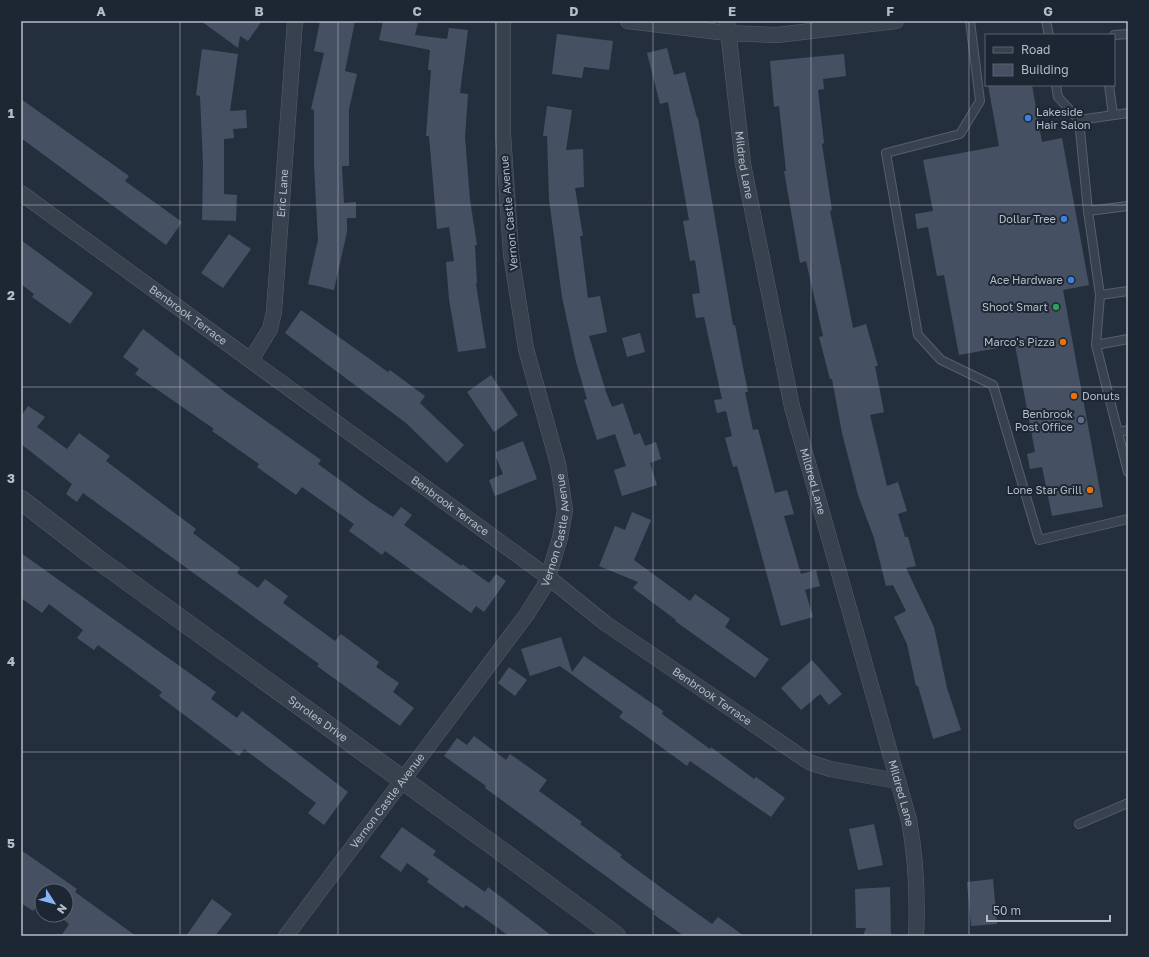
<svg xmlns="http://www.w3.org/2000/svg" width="1149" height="957" font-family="'Golos Text',sans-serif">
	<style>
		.building { fill: #455162 }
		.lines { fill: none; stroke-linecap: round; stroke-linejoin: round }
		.service-casing { stroke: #565f6c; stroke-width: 10 }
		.minor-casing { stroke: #565f6c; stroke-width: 16 }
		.tertiary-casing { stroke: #565f6c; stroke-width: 20 }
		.service { stroke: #38414e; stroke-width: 8 }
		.minor { stroke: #38414e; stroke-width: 15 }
		.tertiary { stroke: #38414e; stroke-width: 19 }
		.grid { fill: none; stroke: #b4bcc9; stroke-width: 1; stroke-opacity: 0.55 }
		.shop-dot { fill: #3f7fe0; stroke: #1d2633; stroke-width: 1.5 }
		.leisure-dot { fill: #2e9e5b; stroke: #1d2633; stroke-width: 1.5 }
		.food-dot { fill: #e8710a; stroke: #1d2633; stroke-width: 1.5 }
		.service-dot { fill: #5c6f8a; stroke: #1d2633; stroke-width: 1.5 }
		.labels { text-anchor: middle; stroke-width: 4; stroke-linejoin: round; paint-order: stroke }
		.poi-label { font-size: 11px; fill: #b4bcc9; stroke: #1d2633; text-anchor: end }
		.street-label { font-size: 11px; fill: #b4bcc9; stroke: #1d2633 }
		.neatline { fill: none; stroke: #b4bcc9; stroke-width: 1.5 }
		.grid-label { font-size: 13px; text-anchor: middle; font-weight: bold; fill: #b4bcc9 }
	</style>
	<rect width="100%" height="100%" fill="#242f3e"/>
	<g class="building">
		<path d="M 201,21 L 262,21 L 248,41 L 240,36 L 238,48 Z"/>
		<path d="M 320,21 L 355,21 L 345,71 L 357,74 L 349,109 L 349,166 L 342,166 L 344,203 L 356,202 L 356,218 L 347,218 L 347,232 L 334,290 L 308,284 L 318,240 L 314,166 L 314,110 L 311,109 L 324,53 L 314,51 Z"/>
		<path d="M 383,21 L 406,21 L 418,23 L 415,35 L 447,39 L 449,28 L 468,30 L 460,93 L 468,94 L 465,137 L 470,200 L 477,245 L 475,245 L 477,283 L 476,284 L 486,348 L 458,352 L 449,299 L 446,262 L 454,261 L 449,227 L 437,229 L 429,136 L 426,136 L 431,70 L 428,70 L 430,50 L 379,40 Z"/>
		<path d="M 557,34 L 613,41 L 609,70 L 584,67 L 582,78 L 552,74 Z"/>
		<path d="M 667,48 L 674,75 L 685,72 L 697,118 L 698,118 L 733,325 L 735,325 L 742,362 L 748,392 L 745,392 L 753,430 L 758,429 L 775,493 L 787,490 L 794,514 L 784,516 L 801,574 L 816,570 L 820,586 L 805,590 L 813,617 L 781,626 L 737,466 L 733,467 L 725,438 L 732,436 L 726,411 L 717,413 L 714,400 L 722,399 L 704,317 L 696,318 L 692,294 L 700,293 L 695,260 L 690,261 L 683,221 L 689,220 L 668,102 L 660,104 L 647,53 Z"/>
		<path d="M 202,49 L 238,54 L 230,111 L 246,110 L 247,128 L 233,129 L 234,138 L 224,139 L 224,194 L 237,195 L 236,221 L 202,220 L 203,165 L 200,96 L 196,95 Z"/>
		<path d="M 844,54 L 846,76 L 823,79 L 824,89 L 818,90 L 824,143 L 822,144 L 832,210 L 830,211 L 853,328 L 866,324 L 878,366 L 875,366 L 884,412 L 870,415 L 887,486 L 898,482 L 907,511 L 898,514 L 905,537 L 908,537 L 916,566 L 906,568 L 934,627 L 947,688 L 961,730 L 933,739 L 918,686 L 916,686 L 907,644 L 894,617 L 906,611 L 893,585 L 886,586 L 874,538 L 858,495 L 842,433 L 832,379 L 830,379 L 819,337 L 823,336 L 806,261 L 800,263 L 784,171 L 786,171 L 779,106 L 774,107 L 770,61 Z"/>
		<path d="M 988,85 L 1032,85 L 1042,142 L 1062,138 L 1089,285 L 1063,290 L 1103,507 L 1052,516 L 1042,467 L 1030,469 L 1027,454 L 1035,452 L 1015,345 L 959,355 L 944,275 L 937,276 L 928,227 L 917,229 L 915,214 L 933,211 L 923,160 L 999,146 Z"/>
		<path d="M 21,99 L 129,176 L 125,181 L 182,222 L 166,245 L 21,138 Z"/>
		<path d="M 547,106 L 572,110 L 566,150 L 583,149 L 584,187 L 575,188 L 583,236 L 580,236 L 588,298 L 600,296 L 607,332 L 589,336 L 606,392 L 612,407 L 623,403 L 634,435 L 640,433 L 645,446 L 656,442 L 661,459 L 650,463 L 657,485 L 622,496 L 614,470 L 626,466 L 615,434 L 597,440 L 584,400 L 587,399 L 576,362 L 562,297 L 549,199 L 547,136 L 543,136 Z"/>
		<path d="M 229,234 L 251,249 L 223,288 L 201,273 Z"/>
		<path d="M 21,240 L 93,293 L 70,324 L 32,297 L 34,294 L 21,284 Z"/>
		<path d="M 301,310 L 388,372 L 390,370 L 425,396 L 420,403 L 464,445 L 447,463 L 406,423 L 285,333 Z"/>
		<path d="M 143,329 L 225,392 L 321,460 L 318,464 L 370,502 L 393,517 L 401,507 L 412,515 L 404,525 L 461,566 L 462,564 L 489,583 L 496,574 L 506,581 L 484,612 L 476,606 L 471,613 L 385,551 L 382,555 L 349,531 L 354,524 L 302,487 L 296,495 L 257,467 L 259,464 L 212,431 L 214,429 L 135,374 L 139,369 L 123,357 Z"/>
		<path d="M 640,333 L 645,352 L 627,357 L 622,338 Z"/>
		<path d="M 491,375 L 518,415 L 494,432 L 467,392 Z"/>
		<path d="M 28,406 L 45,417 L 37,427 L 67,449 L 79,433 L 110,456 L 106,461 L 196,529 L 193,533 L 240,568 L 237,573 L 258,588 L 265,579 L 288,596 L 283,603 L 335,641 L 341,634 L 379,662 L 376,667 L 399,683 L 393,692 L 414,708 L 400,726 L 317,666 L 319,664 L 83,493 L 77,502 L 66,494 L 72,484 L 21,444 L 21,416 Z"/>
		<path d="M 523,441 L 537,479 L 495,496 L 489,480 L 503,474 L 496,457 L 496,452 Z"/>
		<path d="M 632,512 L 651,520 L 634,560 L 690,601 L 695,594 L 730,619 L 725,627 L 769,659 L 755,678 L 675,621 L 676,620 L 633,588 L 638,582 L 599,566 L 615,526 L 625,530 Z"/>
		<path d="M 21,553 L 216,692 L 211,699 L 237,718 L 242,711 L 348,792 L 324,825 L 308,813 L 316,803 L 244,749 L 239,756 L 159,696 L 162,692 L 98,645 L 94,650 L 77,638 L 83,630 L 49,604 L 42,613 L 21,598 Z"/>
		<path d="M 561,637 L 572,672 L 584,656 L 663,711 L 662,714 L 710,749 L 711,747 L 754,779 L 756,777 L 785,798 L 771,817 L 690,761 L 687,766 L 646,736 L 619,717 L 623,712 L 560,666 L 530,676 L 521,649 Z"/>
		<path d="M 812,660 L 842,694 L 829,705 L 820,694 L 801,710 L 781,688 Z"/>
		<path d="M 509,667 L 527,680 L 515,696 L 498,683 Z"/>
		<path d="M 474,736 L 506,760 L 510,754 L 547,780 L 539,791 L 582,822 L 580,824 L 622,855 L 620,857 L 663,889 L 712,924 L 718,917 L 744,936 L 684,936 L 653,914 L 655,912 L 485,788 L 486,786 L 444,756 L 457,738 L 467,745 Z"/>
		<path d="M 874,824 L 883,865 L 858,870 L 849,829 Z"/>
		<path d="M 402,827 L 436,851 L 433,855 L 485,892 L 488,887 L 552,936 L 509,936 L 466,905 L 463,908 L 427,882 L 429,879 L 407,863 L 401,872 L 380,857 Z"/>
		<path d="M 21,850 L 77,889 L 75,892 L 136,936 L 61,936 L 69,924 L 58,915 L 66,915 L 66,891 L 42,891 L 42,903 L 40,902 L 33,911 L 21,903 Z"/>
		<path d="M 993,879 L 997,924 L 971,926 L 967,882 Z"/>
		<path d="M 890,887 L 891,936 L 863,936 L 866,928 L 856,928 L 855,889 Z"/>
		<path d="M 212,899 L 232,914 L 215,936 L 186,936 Z"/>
	</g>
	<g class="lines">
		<defs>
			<g id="service">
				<path d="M 970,21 L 980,101 L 960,134 L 886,153 L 918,335 L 941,360 L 993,385 L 1039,540 L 1128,519"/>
				<path d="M 1046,21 L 1049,35"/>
				<path d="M 1114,35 L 1128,34"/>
				<path d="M 1056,85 L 1058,97 L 1079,120 L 1088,211 L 1128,206"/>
				<path d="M 1109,85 L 1113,115"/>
				<path d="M 1079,120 L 1128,113"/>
				<path d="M 1088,211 L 1100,295 L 1096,345 L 1128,472"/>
				<path d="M 1100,295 L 1128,291"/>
				<path d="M 1096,345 L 1128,339"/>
				<path d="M 1118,432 L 1128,430"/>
				<path d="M 1079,824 L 1128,803"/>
			</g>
			<g id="minor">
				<path d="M 628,21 L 727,33 L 777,35 L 896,21"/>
				<path id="s1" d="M 727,21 L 743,164 L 792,407 L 909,820 C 916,859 918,896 916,936"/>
				<path id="s2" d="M 21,193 L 548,577 L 605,623 L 809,762 L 830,769 L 897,781"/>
				<path id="s3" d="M 251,360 L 270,329 L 274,312 L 295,21"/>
				<path id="s4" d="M 286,936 L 527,614 L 544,587 L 548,577 L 560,538 L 565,510 L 558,464 L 526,349 L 511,254 L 503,134 L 503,21"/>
			</g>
			<g id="tertiary">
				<path id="s5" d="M 21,500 L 96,558 L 501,851 L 616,936"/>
			</g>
		</defs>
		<use href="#service" class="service-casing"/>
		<use href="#minor" class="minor-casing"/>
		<use href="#tertiary" class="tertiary-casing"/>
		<use href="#service" class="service"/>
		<use href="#minor" class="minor"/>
		<use href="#tertiary" class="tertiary"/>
	</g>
	<path class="grid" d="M 180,21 L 180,936M 338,21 L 338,936M 496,21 L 496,936M 653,21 L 653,936M 811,21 L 811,936M 969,21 L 969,936M 21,205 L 1128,205M 21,387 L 1128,387M 21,570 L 1128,570M 21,752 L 1128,752"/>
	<g class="shop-dot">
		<circle cx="1028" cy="118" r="4"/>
		<circle cx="1064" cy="219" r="4"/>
		<circle cx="1071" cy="280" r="4"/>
	</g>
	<circle class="leisure-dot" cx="1056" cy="307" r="4"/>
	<g class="food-dot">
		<circle cx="1063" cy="342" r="4"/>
		<circle cx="1074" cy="396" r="4"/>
		<circle cx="1090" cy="490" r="4"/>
	</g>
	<circle class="service-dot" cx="1081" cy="420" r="4"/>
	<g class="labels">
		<g class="poi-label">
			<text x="1036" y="116" text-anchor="start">Lakeside<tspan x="1036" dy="13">Hair Salon</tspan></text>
			<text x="1056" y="223">Dollar Tree</text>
			<text x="1063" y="284">Ace Hardware</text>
			<text x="1048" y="311">Shoot Smart</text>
			<text x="1055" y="346">Marco's Pizza</text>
			<text x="1082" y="400" text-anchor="start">Donuts</text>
			<text x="1073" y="418">Benbrook<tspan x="1073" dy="13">Post Office</tspan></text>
			<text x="1082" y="494">Lone Star Grill</text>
		</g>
		<g class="street-label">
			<text dy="4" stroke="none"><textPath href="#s1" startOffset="145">Mildred Lane</textPath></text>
			<text dy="4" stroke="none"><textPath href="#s3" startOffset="173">Eric Lane</textPath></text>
			<text transform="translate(509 213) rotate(-95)" y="4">Vernon Castle Avenue</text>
			<text dy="4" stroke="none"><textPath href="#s2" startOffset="207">Benbrook Terrace</textPath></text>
			<text dy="4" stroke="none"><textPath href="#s1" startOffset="469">Mildred Lane</textPath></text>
			<text dy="4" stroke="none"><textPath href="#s2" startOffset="531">Benbrook Terrace</textPath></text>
			<text dy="4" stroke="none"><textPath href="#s4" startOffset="493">Vernon Castle Avenue</textPath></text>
			<text dy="4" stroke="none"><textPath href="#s2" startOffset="855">Benbrook Terrace</textPath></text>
			<text dy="4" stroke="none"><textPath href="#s5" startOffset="369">Sproles Drive</textPath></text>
			<text dy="4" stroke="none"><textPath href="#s1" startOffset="793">Mildred Lane</textPath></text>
			<text dy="4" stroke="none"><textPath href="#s4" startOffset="169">Vernon Castle Avenue</textPath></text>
		</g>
	</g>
	<rect width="1149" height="957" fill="none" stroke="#1d2633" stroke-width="44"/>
	<rect x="985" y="34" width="130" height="52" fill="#1d2633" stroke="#59626f"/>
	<rect x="993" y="47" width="20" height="6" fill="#38414e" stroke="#59626f"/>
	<text x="1021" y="54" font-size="12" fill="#b4bcc9">Road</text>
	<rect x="993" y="64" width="20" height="12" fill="#455162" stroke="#59626f"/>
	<text x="1021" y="74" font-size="12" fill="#b4bcc9">Building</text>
	<g transform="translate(54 903) rotate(126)"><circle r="19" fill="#1d2633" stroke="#59626f"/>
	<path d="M0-3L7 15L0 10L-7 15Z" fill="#8ab4f8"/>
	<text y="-6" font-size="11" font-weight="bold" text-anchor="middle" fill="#b4bcc9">N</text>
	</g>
	<path d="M987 915v6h123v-6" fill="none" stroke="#b4bcc9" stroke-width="2"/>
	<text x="993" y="915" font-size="12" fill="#b4bcc9" stroke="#1d2633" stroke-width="3" paint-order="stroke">50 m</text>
	<rect x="22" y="22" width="1105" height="913" class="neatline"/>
	<g class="grid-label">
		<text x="101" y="16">A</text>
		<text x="259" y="16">B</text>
		<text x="417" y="16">C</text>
		<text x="574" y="16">D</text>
		<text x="732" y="16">E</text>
		<text x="890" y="16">F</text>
		<text x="1048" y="16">G</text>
		<text x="11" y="118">1</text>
		<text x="11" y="300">2</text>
		<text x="11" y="483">3</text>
		<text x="11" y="666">4</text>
		<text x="11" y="848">5</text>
	</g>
</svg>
